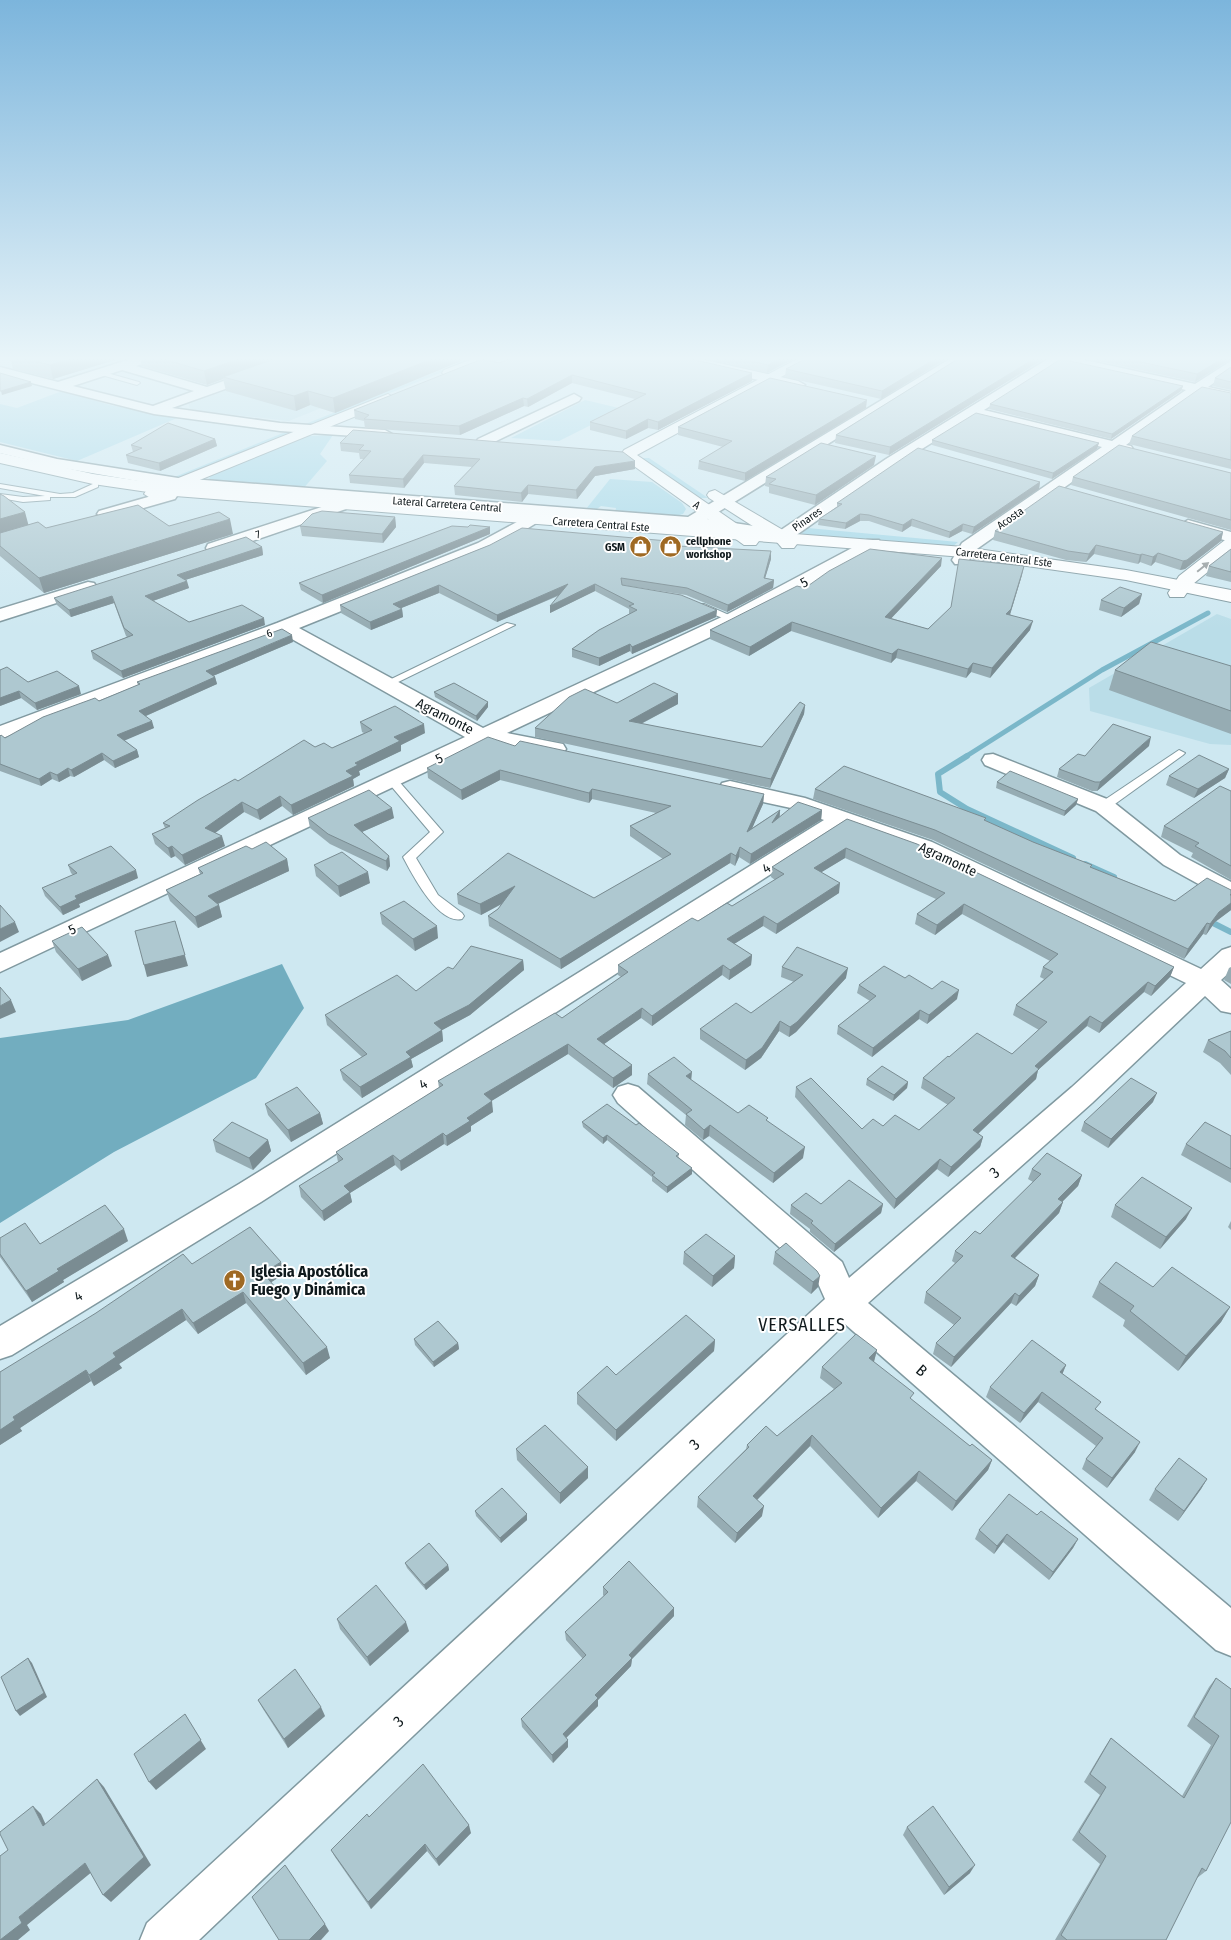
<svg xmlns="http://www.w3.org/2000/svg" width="1231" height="1940" font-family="'Fira Sans Condensed',sans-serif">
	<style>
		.built { fill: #badde8 }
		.green { fill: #a4d7e7 }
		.forest { fill: #72adbf }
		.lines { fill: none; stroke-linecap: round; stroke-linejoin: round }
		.stream-far1 { stroke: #7bb7c9; stroke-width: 5 }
		.stream { stroke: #7bb7c9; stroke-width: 6 }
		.service-casing { stroke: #8099a0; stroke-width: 2 }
		.minor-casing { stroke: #8099a0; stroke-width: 3 }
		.tertiary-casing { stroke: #8099a0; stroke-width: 2 }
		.secondary-casing { stroke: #8099a0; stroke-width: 2 }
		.primary-casing { stroke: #8099a0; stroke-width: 2 }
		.service { fill: #fff; fill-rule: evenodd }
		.minor { fill: #fff; fill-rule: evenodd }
		.tertiary { fill: #fff; fill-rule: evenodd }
		.secondary { fill: #fff; fill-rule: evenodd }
		.primary { fill: #fff; fill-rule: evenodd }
		.wall { fill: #96acb3 }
		.shaded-wall { fill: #7a8c92 }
		.building { fill: #aec8d0; stroke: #7a8c92 }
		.oneway { fill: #939899 }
		.labels { text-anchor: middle; stroke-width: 4; stroke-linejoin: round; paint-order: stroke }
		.far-street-label { font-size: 11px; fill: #0f191c; stroke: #fff }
		.far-poi-label { font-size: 11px; font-weight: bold; fill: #0f191c; stroke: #fff; text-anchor: start }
		.street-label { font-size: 14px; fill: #0f191c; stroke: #fff }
		.near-street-label { font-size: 16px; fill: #0f191c; stroke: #fff }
		.near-poi-label { font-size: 16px; font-weight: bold; fill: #0f191c; stroke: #fff; text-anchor: start }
		.near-neighbourhood-label { font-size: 18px; letter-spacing: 1px; fill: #0f191c; stroke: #fff }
	</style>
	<rect width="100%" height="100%" fill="#cee8f1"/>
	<g class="built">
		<path d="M 275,372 L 358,393 L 289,421 L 190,410 L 189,404 Z"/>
		<path d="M 1217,614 L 1231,619 L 1231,745 L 1210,744 L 1090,711 L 1089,688 Z"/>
	</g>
	<g class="green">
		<path d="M 473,357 L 480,357 L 310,425 L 303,425 Z"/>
		<path d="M 62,391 L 110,405 L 177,418 L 77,461 L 0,442 L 0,404 L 17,408 Z"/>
		<path d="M 585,400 L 623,409 L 559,441 L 511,438 Z"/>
		<path d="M 288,431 L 296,431 L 178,478 L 172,478 Z"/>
		<path d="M 333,435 L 320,454 L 327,461 L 302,490 L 212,482 L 209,479 L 211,475 L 308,436 Z"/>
		<path d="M 642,458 L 649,458 L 708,498 L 699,498 Z"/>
		<path d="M 610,479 L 652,482 L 682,503 L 686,509 L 683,514 L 676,516 L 615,512 L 616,508 L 601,506 L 597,509 L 586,509 Z"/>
		<path d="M 808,528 L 958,542 L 952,547 L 801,534 Z"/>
	</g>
	<path class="forest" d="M 282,964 L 304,1008 L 256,1078 L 114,1152 L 0,1223 L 0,1038 L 128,1020 Z"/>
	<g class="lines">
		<path class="stream-far1" d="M 965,757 L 1102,670 L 1208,613"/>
		<g class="stream">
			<path d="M 967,756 L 938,774 L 940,792 L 967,809 L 1073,858"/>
			<path d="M 1085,864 L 1114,877"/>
			<path d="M 1207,920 L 1231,932"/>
		</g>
		<defs>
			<g id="service">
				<path d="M 100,371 L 139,382 L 140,383 L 137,385 L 98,374 Z"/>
				<path d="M 95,483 L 98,483 L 98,487 L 75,497 L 50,497 L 50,500 L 23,502 L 0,498 L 0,494 L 23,497 L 45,496 L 0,488 L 0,484 L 60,494 L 73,493 Z"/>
				<path d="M 698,604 L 704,604 L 738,619 L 730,621 L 698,608 Z"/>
				<path d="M 507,623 L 515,625 L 390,686 L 382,686 L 381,684 Z"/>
				<path d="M 1179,750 L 1185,753 L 1183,755 L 1108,809 L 1100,809 L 1098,806 L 1100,803 Z"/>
				<path d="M 392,777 L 396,778 L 443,832 L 416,858 L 438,895 L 462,913 L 464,916 L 462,919 C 438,925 412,874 403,857 L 430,832 L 386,780 Z"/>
			</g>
			<g id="minor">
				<path d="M 137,357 L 156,357 L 154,360 L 136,366 L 207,387 L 290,357 L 308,357 L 306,360 L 172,408 L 280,423 L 385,430 L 392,434 L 385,438 L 280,431 L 154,414 L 0,375 L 0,367 L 58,382 ZM 122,370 L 194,391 L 153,406 L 73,386 Z"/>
				<path d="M 669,357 L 692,357 L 798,381 L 805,385 L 798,389 L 675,361 Z"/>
				<path d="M 953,357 L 968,357 L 707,519 L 781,530 L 886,459 L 1051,357 L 1071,357 L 1195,384 L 1231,361 L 1231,371 L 1208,387 L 1231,392 L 1231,400 L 1199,393 L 1126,445 L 1131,446 L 1133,449 L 1131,452 L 1116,451 L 974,551 L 967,564 L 955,564 L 952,560 L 962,543 L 1102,447 L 975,416 L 896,465 L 788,541 L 782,542 L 775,539 L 691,527 L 535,515 L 540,519 L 538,522 L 490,551 L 299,628 L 483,728 L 726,615 L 867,540 L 879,540 L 881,544 L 879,548 L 740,623 L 507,733 L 563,744 L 566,749 L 563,754 L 555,755 L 489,742 L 0,972 L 0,953 L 465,737 L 283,634 L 0,739 L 0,726 L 277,623 L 478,543 L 530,515 L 178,488 L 57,467 L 0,453 L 0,445 L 57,459 L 178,478 L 688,517 ZM 1060,362 L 1186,390 L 1112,441 L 984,410 Z"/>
				<path d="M 574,394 L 581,398 L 579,401 L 488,445 L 483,446 L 476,442 L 478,439 Z"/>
				<path d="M 169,491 L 177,496 L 175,499 L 105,519 L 97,514 L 99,511 Z"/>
				<path d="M 340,501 L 346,503 L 348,506 L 346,509 L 220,552 L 208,552 L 206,548 L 208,544 Z"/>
				<path d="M 1188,520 L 1231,532 L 1231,542 L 1182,528 L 1180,525 Z"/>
				<path d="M 88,582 L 94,583 L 97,587 L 94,591 L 0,621 L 0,609 Z"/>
				<path d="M 993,754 L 1112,801 L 1180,855 L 1231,882 L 1231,900 L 1222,897 L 1164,865 L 1096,811 L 985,765 L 982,760 L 985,755 Z"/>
				<path d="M 730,781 L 805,798 L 932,842 L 1201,969 L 1222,950 L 1231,947 L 1231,971 L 1221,980 L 1231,989 L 1231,1013 L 1221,1011 L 1205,996 L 1092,1103 L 868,1303 L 1231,1608 L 1231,1656 L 1216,1650 L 845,1324 L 199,1940 L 140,1940 L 147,1923 L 825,1299 L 817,1281 L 618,1103 L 613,1095 L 618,1087 L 628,1084 L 638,1087 L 842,1262 L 849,1278 L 1072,1087 L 1186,983 L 916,852 L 844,827 L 261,1202 L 12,1355 L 0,1359 L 0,1326 L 239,1184 L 824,820 L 791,808 L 722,793 L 719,788 L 722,783 Z"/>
			</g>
			<g id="tertiary">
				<path d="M 801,357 L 818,357 L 637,455 L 756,537 L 759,541 L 756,545 L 744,545 L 620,456 L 624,450 Z"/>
				<path d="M 715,490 L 788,533 L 797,544 L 794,548 L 782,548 L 776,541 L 709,498 L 707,495 L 709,492 Z"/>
				<path d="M 1231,539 L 1231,553 L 1193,584 L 1184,597 L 1170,597 L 1168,593 L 1179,576 L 1225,540 Z"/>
			</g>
			<g id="secondary">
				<path d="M 477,357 L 496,357 L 494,360 L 454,376 L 449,377 L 442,373 L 444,370 Z"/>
				<path d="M 388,394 L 395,398 L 393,401 L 158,497 L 152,499 L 144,494 L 146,491 Z"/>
			</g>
			<path id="primary" d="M 0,453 L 93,474 L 175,486 L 964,547 L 1126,570 L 1231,590 L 1231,602 L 1126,580 L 964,557 L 175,496 L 93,484 L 0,463 Z"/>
		</defs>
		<use href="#service" class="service-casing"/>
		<use href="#minor" class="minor-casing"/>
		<use href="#tertiary" class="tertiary-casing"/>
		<use href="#secondary" class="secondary-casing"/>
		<use href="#primary" class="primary-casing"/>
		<use href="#service" class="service"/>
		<use href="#minor" class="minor"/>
		<use href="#tertiary" class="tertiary"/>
		<use href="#secondary" class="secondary"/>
		<use href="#primary" class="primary"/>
	</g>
	<g class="wall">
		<path d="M 10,357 L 128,357 L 118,359 L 53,379 L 13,369 Z"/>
		<path d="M 140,357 L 461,357 L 461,361 L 335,413 L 310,405 L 296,411 L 226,391 L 223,379 L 207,385 L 142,366 Z"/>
		<path d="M 699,357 L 797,357 L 767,373 Z"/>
		<path d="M 809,357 L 949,357 L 881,399 L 785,377 L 786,369 Z"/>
		<path d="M 961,357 L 1047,357 L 889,455 L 835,443 L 836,435 Z"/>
		<path d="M 1080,357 L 1231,357 L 1231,359 L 1195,382 Z"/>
		<path d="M 499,363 L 752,381 L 658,430 L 648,428 L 626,439 L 590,430 L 590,422 L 635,399 L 572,383 L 528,407 L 524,406 L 460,435 L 365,428 L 364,421 L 355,419 L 354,410 Z"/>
		<path d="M 1231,367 L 1231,390 L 1213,386 L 1215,378 Z"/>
		<path d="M 1183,386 L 1181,391 L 1111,439 L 989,409 L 990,404 Z"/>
		<path d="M 1231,393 L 1231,469 L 1129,444 L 1132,436 Z"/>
		<path d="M 866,408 L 745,481 L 698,469 L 699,461 L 723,447 L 678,435 L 678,427 Z"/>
		<path d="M 215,439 L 217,446 L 160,471 L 128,463 L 126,455 L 133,452 L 131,445 Z"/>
		<path d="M 932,440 L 1097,449 L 1052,479 L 932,445 Z"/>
		<path d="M 340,443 L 635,469 L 595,476 L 577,499 L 528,494 L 522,502 L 455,495 L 454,486 L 472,467 L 424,463 L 404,488 L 350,483 L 349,475 L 364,459 L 360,459 L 359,453 L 341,451 Z"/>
		<path d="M 874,465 L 815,505 L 769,493 L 769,487 L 765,486 L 766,477 Z"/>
		<path d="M 1231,473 L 1231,530 L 1071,485 L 1073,477 Z"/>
		<path d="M 1040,482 L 1039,489 L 972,534 L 962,531 L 949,538 L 911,526 L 902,532 L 869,521 L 860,521 L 845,529 L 818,525 L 819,519 L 837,508 L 837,503 Z"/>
		<path d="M 0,494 L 29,525 L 46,528 L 169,526 L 233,534 L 44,593 L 0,556 Z"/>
		<path d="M 395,517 L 396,527 L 383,543 L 302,536 L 300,526 Z"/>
		<path d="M 468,527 L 490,527 L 490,534 L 323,603 L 301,590 L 299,583 Z"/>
		<path d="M 995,531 L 1223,532 L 1221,541 L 1185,569 L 1180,570 L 1155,562 L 1151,566 L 1140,562 L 1138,564 L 1094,554 L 1086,562 L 1066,560 L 993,540 Z"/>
		<path d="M 679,542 L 679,546 L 771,559 L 765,578 L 774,580 L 773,588 L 727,612 L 686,595 L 622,585 L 717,610 L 716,617 L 632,654 L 630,651 L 599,666 L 572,657 L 572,649 L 629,614 L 629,609 L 595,591 L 550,613 L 550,606 L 558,596 L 497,622 L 439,593 L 401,608 L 402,609 L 403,617 L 371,630 L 341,613 L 340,605 L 490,545 Z"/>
		<path d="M 262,547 L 263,555 L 185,580 L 189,588 L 153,601 L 189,622 L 265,625 L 123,678 L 93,659 L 91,651 L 127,637 L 126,636 L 114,603 L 71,617 L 57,605 L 54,598 Z"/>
		<path d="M 1231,549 L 1231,582 L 1206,576 L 1209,566 Z"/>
		<path d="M 941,566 L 891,618 L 928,629 L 1022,575 L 1010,614 L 1030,630 L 990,678 L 971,672 L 966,678 L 896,658 L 891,663 L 791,631 L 749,656 L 710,639 L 710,630 L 805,588 Z"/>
		<path d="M 1142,594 L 1139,604 L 1121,617 L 1099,610 L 1101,600 Z"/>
		<path d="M 293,642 L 213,676 L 215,677 L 217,684 L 146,716 L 154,728 L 124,740 L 137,750 L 139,757 L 115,768 L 104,760 L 74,777 L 70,776 L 59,782 L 52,779 L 41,786 L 0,771 L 0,736 L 5,738 L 138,685 L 137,682 Z"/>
		<path d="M 1231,666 L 1231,734 L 1109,690 L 1115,670 Z"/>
		<path d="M 0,670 L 28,682 L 81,694 L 37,710 L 21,698 L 0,706 Z"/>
		<path d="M 434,692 L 488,702 L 488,707 L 477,721 L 435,697 Z"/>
		<path d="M 617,703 L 678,704 L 641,724 L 762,747 L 805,705 L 804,714 L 770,788 L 535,737 L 535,728 Z"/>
		<path d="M 360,722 L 425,733 L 401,745 L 401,751 L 359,771 L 360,775 L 353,779 L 354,786 L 293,815 L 282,806 L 260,820 L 244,812 L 215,833 L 225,846 L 185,865 L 175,856 L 171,858 L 155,844 L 152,834 L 165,828 L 163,823 L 238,781 L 315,747 L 332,748 L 364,733 L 362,732 Z"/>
		<path d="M 515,746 L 764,794 L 763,804 L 752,828 L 780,810 L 780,817 L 822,810 L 821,820 L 750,864 L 739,857 L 735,866 L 730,863 L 561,969 L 489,926 L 488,916 L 498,909 L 502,904 L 481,915 L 458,904 L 457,894 L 594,898 L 663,859 L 630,836 L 630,826 L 656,813 L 592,799 L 589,803 L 500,780 L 462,800 L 428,778 L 427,768 Z"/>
		<path d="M 1149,746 L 1097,791 L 1092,791 L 1057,777 L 1059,769 L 1085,756 Z"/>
		<path d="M 1229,769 L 1225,778 L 1194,798 L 1166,785 L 1169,776 Z"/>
		<path d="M 997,782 L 1078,799 L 1076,805 L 1064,816 L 996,788 Z"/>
		<path d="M 815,789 L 986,818 L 985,821 L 1033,842 L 1092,865 L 1091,867 L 1175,901 L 1231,890 L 1231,910 L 1215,922 L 1206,935 L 1203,934 L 1184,959 L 933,840 L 813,799 Z"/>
		<path d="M 1231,791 L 1231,880 L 1191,857 L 1193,853 L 1161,837 L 1164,826 Z"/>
		<path d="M 308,818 L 394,818 L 362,832 L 389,856 L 390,866 L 387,871 L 330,844 L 310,828 Z"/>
		<path d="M 847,819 L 1174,967 L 1170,977 L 1151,996 L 1144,992 L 1099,1033 L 1087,1026 L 1038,1070 L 1036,1079 L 978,1134 L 983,1137 L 980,1147 L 958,1168 L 948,1177 L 937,1169 L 894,1209 L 795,1097 L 796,1087 L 862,1129 L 883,1126 L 919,1130 L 948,1105 L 921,1088 L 923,1078 L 949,1057 L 1012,1054 L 1039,1030 L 1013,1015 L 1016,1005 L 1044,979 L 1040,977 L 1043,967 L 1050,961 L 962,914 L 935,935 L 915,924 L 917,914 L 936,899 L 845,858 L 821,872 L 839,893 L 776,934 L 763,926 L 734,944 L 752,955 L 751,965 L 729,980 L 722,975 L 652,1026 L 641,1018 L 604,1044 L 632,1065 L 632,1075 L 613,1088 L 568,1054 L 491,1101 L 493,1112 L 471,1126 L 471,1131 L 447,1146 L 444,1144 L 401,1171 L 395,1165 L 350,1193 L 352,1202 L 324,1221 L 301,1197 L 299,1186 L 338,1162 L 336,1152 L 439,1088 L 438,1081 L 562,1018 L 621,977 L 618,975 L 618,965 L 698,921 L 732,906 L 775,880 L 771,877 L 772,867 Z"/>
		<path d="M 252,849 L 287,859 L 289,871 L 218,904 L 219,905 L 222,917 L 198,928 L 170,901 L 166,890 L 200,874 L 198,868 Z"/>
		<path d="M 68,865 L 138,878 L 79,904 L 80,907 L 63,915 L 45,896 L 42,888 L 73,875 L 71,873 Z"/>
		<path d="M 314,865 L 370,883 L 340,897 L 316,876 Z"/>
		<path d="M 380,913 L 438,938 L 415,951 L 382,924 Z"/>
		<path d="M 52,941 L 112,966 L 82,981 L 56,952 Z"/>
		<path d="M 523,960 L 524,970 L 470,1015 L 442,1030 L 443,1041 L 411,1059 L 413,1067 L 362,1098 L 343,1080 L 340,1070 L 362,1057 L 327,1025 L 325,1015 L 416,991 L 453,969 Z"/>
		<path d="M 782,967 L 846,978 L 796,1032 L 789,1037 L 779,1031 L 761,1058 L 745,1070 L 700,1039 L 700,1029 L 751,1013 L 794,982 L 781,977 Z"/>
		<path d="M 1231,967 L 1231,984 L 1224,980 L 1229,968 Z"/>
		<path d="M 905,978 L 957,999 L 927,1024 L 919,1019 L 872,1057 L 837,1034 L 838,1026 L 870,1001 L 857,993 L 859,985 Z"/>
		<path d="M 1231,1031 L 1231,1075 L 1220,1063 L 1203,1052 L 1208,1040 Z"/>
		<path d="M 648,1074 L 691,1080 L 738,1113 L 768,1121 L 803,1158 L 773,1183 L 709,1136 L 703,1140 L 685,1125 L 686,1115 L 647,1084 Z"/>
		<path d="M 867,1079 L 908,1082 L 907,1088 L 893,1101 L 866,1085 Z"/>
		<path d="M 1153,1102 L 1108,1148 L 1081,1131 L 1084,1122 Z"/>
		<path d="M 265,1104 L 320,1113 L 323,1124 L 291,1142 L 268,1115 Z"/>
		<path d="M 582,1122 L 636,1125 L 679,1154 L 678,1158 L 692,1168 L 692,1174 L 667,1193 L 652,1181 L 652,1177 L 607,1140 L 603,1144 L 583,1127 Z"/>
		<path d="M 1231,1136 L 1231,1183 L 1181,1155 L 1186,1144 Z"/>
		<path d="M 213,1140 L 268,1140 L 271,1151 L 253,1170 L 216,1152 Z"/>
		<path d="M 1032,1169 L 1082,1175 L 1078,1186 L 1062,1202 L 1063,1202 L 1059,1213 L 1015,1258 L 1039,1275 L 1035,1286 L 1016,1306 L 1011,1303 L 951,1367 L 933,1354 L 936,1343 L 954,1325 L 924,1303 L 926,1292 L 955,1263 L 952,1261 L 955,1251 L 980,1234 L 1033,1182 L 1028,1179 Z"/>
		<path d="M 821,1204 L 883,1204 L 881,1213 L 834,1252 L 810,1232 L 810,1229 L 790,1214 L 791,1205 Z"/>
		<path d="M 1115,1205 L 1186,1219 L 1160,1249 L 1111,1217 Z"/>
		<path d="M 1231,1221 L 1231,1230 L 1228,1227 Z"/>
		<path d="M 0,1238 L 40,1244 L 128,1241 L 63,1280 L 64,1282 L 32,1302 L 0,1257 Z"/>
		<path d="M 786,1243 L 818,1287 L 811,1294 L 773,1264 L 775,1252 Z"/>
		<path d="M 684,1252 L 735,1256 L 734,1268 L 712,1287 L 683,1264 Z"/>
		<path d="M 192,1264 L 284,1274 L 271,1282 L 330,1358 L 306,1375 L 246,1303 L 198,1334 L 186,1320 L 119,1364 L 122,1368 L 94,1386 L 91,1381 L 20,1428 L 22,1431 L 0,1445 L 0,1372 Z"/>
		<path d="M 1099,1282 L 1153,1287 L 1230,1307 L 1221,1322 L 1178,1371 L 1123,1326 L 1125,1320 L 1092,1297 Z"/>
		<path d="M 414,1339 L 458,1343 L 459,1349 L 434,1367 L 415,1345 Z"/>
		<path d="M 715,1340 L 714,1351 L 616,1441 L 577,1404 L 577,1393 L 616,1375 Z"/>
		<path d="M 877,1350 L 874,1362 L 912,1400 L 970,1446 L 992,1460 L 988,1470 L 952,1511 L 916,1481 L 878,1518 L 810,1446 L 757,1500 L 762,1516 L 735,1543 L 697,1507 L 698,1497 L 746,1449 L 747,1445 L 777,1436 L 834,1389 L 820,1378 L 822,1367 Z"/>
		<path d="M 1066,1365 L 1062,1374 L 1097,1410 L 1135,1452 L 1107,1488 L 1082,1469 L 1086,1459 L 1096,1446 L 1038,1402 L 1020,1423 L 986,1397 L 990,1387 Z"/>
		<path d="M 516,1449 L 588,1478 L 560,1504 L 517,1460 Z"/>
		<path d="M 1207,1479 L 1201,1489 L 1178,1521 L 1149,1500 L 1155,1489 Z"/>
		<path d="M 475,1511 L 527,1514 L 527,1520 L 501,1543 L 476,1516 Z"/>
		<path d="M 1037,1515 L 1078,1539 L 1073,1548 L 1049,1580 L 1003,1542 L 994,1554 L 975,1539 L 979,1530 Z"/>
		<path d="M 405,1563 L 448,1565 L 449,1570 L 426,1590 L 407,1568 Z"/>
		<path d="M 603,1587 L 674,1616 L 632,1659 L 631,1666 L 598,1700 L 598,1706 L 566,1738 L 568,1740 L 568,1747 L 553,1763 L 522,1727 L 521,1719 L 583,1659 L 566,1640 L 565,1632 L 604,1596 L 603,1595 Z"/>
		<path d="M 337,1619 L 409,1631 L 370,1666 L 340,1629 Z"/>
		<path d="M 1216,1678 L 1231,1689 L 1206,1871 L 1197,1878 L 1166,1940 L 1055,1940 L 1100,1864 L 1072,1840 L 1100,1795 L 1084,1782 L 1105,1747 L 1111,1738 L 1182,1796 L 1211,1745 L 1187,1726 L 1209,1687 Z"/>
		<path d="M 258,1700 L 325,1716 L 288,1748 L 263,1709 Z"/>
		<path d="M 369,1817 L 471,1833 L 439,1866 L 427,1851 L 371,1909 L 335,1857 L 331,1850 Z"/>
		<path d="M 907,1827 L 970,1873 L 944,1895 L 903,1835 Z"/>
	</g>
	<g class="shaded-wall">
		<path d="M 77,357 L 128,357 L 118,359 L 53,379 L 50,365 Z"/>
		<path d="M 244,357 L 285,357 L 223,377 L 223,379 L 207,385 L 204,371 Z"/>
		<path d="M 437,357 L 461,357 L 461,361 L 335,413 L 333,398 Z"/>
		<path d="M 783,357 L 797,357 L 767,373 L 768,365 Z"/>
		<path d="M 938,357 L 949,357 L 881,399 L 882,391 Z"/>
		<path d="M 1037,357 L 1047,357 L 889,455 L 890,447 Z"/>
		<path d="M 1225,357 L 1231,357 L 1231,359 L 1195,382 L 1197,374 Z"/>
		<path d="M 752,373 L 752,381 L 658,430 L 658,422 Z"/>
		<path d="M 572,375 L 572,383 L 528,407 L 527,399 Z"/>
		<path d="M 31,382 L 32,386 L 2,395 L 1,391 Z"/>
		<path d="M 1183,386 L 1181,391 L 1111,439 L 1112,434 Z"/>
		<path d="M 308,391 L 310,405 L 296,411 L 294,396 Z"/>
		<path d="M 523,398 L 524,406 L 460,435 L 459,426 Z"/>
		<path d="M 867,400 L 866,408 L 745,481 L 745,473 Z"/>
		<path d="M 648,419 L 648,428 L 626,439 L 626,431 Z"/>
		<path d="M 215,439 L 217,446 L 160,471 L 159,463 Z"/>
		<path d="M 1099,443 L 1097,449 L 1052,479 L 1053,473 Z"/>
		<path d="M 423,455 L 424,463 L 404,488 L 403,479 Z"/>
		<path d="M 876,456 L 874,465 L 815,505 L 816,495 Z"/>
		<path d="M 635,461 L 635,469 L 595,476 L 577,499 L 576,490 L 595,467 Z"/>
		<path d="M 1040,482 L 1039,489 L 972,534 L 974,527 Z"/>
		<path d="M 528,485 L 528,494 L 522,502 L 521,493 Z"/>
		<path d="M 25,512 L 29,527 L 0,535 L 0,519 Z"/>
		<path d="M 860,514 L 860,521 L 845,529 L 846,523 Z"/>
		<path d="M 395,517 L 396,527 L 383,543 L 382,534 Z"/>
		<path d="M 230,519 L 233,534 L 44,593 L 39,578 Z"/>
		<path d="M 912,519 L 911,526 L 902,532 L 903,525 Z"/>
		<path d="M 963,524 L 962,531 L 949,538 L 950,532 Z"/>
		<path d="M 490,527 L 490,534 L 323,603 L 322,595 Z"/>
		<path d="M 1223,532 L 1221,541 L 1185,569 L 1180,570 L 1183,561 Z"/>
		<path d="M 1096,545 L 1094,554 L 1086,562 L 1089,554 Z"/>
		<path d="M 262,547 L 263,555 L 179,582 L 177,575 Z"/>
		<path d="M 771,551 L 771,559 L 763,585 L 764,578 Z"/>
		<path d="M 1158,553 L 1155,562 L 1151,566 L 1153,557 Z"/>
		<path d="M 1142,554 L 1140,562 L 1138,564 L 1140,555 Z"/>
		<path d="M 942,558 L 941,566 L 884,626 L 885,617 Z"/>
		<path d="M 1024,566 L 1022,575 L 1009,618 L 1006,614 Z"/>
		<path d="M 774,580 L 773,588 L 727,612 L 728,605 Z"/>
		<path d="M 187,581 L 189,588 L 147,603 L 145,596 Z"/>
		<path d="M 568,584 L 568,591 L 497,622 L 497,615 Z"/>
		<path d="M 595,584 L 595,591 L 550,613 L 550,606 Z"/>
		<path d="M 439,585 L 439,593 L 394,611 L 393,604 Z"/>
		<path d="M 1142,594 L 1139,604 L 1121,617 L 1124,608 Z"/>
		<path d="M 112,596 L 114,603 L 71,617 L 69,610 Z"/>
		<path d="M 402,609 L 403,617 L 371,630 L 370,622 Z"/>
		<path d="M 717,610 L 716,617 L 632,654 L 632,647 Z"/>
		<path d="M 264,618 L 265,625 L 123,678 L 121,671 Z"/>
		<path d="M 1033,621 L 1030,630 L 990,678 L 992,668 Z"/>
		<path d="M 792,622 L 791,631 L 749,656 L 750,647 Z"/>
		<path d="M 292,635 L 293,642 L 208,678 L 206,671 Z"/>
		<path d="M 630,644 L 630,651 L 599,666 L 599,658 Z"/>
		<path d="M 898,649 L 896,658 L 891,663 L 892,654 Z"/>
		<path d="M 973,663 L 971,672 L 966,678 L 968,669 Z"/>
		<path d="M 215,677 L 217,684 L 141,718 L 139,711 Z"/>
		<path d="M 79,686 L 81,694 L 37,710 L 35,703 Z"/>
		<path d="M 19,691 L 21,698 L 0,706 L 0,698 Z"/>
		<path d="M 678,694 L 678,704 L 629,730 L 629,721 Z"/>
		<path d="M 488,702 L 488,707 L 477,721 L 476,716 Z"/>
		<path d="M 805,705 L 804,714 L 770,788 L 771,779 Z"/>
		<path d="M 152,721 L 154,728 L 119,743 L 117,735 Z"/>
		<path d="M 424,724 L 425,733 L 401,745 L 401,751 L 359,771 L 360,775 L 353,779 L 354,786 L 293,815 L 291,805 L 346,771 L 355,763 L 394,737 Z"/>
		<path d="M 1151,737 L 1149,746 L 1097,791 L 1100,782 Z"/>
		<path d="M 137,750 L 139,757 L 115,768 L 113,761 Z"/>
		<path d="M 102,753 L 104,760 L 74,777 L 71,770 Z"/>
		<path d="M 68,768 L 70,776 L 59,782 L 57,775 Z"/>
		<path d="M 1229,769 L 1225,778 L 1194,798 L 1198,789 Z"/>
		<path d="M 500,770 L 500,780 L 462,800 L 461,790 Z"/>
		<path d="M 50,772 L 52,779 L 41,786 L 39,779 Z"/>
		<path d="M 592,789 L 592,799 L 589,803 L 589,793 Z"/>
		<path d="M 764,794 L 763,804 L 746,842 L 747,832 Z"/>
		<path d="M 280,796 L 282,806 L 260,820 L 257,810 Z"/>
		<path d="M 1078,799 L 1076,805 L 1064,816 L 1065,811 Z"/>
		<path d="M 242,802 L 244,812 L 208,838 L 205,828 Z"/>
		<path d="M 392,808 L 394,818 L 355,835 L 354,825 Z"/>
		<path d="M 780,810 L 779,820 L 772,823 Z"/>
		<path d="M 822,810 L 821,820 L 750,864 L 751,854 Z"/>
		<path d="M 222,836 L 225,846 L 185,865 L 182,855 Z"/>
		<path d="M 172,846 L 175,856 L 171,858 L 168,848 Z"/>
		<path d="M 740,847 L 739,857 L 735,866 L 736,856 Z"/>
		<path d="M 846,848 L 845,858 L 812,878 L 814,868 Z"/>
		<path d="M 731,853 L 730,863 L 561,969 L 560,959 Z"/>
		<path d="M 389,856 L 390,866 L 387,871 L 386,861 Z"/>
		<path d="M 287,859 L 289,871 L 211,907 L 208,896 Z"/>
		<path d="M 136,870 L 138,878 L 79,904 L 80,907 L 63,915 L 60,907 L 75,896 Z"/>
		<path d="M 368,872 L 370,883 L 340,897 L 338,886 Z"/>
		<path d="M 840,883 L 839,893 L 776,934 L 777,924 Z"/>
		<path d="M 515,886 L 516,896 L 481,915 L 480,904 Z"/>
		<path d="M 1231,903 L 1231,910 L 1215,922 L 1206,935 L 1210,924 L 1219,912 Z"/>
		<path d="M 964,904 L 962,914 L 935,935 L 937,925 Z"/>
		<path d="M 219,905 L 222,917 L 198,928 L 195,917 Z"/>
		<path d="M 764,916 L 763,926 L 726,949 L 727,939 Z"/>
		<path d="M 175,921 L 188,966 L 147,977 L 144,965 Z"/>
		<path d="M 15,922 L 19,932 L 0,942 L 0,929 Z"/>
		<path d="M 1207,923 L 1203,934 L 1184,959 L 1188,949 Z"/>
		<path d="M 437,926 L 438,938 L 415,951 L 413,939 Z"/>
		<path d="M 108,955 L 112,966 L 82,981 L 78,969 Z"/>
		<path d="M 752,955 L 751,965 L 729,980 L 730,970 Z"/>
		<path d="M 523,960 L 524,970 L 470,1015 L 435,1034 L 434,1023 Z"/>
		<path d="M 723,965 L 722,975 L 652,1026 L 652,1016 Z"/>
		<path d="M 1174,967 L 1170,977 L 1151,996 L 1155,986 Z"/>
		<path d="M 848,968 L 846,978 L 796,1032 L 789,1037 L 790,1027 Z"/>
		<path d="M 1148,982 L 1144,992 L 1099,1033 L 1102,1023 Z"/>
		<path d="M 959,990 L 957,999 L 927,1024 L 929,1015 Z"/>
		<path d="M 11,1000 L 16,1012 L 0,1019 L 0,1006 Z"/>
		<path d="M 642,1008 L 641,1018 L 597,1049 L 597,1039 Z"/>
		<path d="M 920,1010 L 919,1019 L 872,1057 L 873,1048 Z"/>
		<path d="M 1090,1016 L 1087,1026 L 1038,1070 L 1036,1079 L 970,1141 L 973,1130 L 1035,1066 Z"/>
		<path d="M 780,1021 L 779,1031 L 761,1058 L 745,1070 L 746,1060 Z"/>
		<path d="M 442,1030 L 443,1041 L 411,1059 L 413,1067 L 362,1098 L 360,1087 L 406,1052 Z"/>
		<path d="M 568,1044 L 568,1054 L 485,1105 L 484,1094 Z"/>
		<path d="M 632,1065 L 632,1075 L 613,1088 L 613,1078 Z"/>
		<path d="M 692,1072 L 691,1082 L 686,1076 Z"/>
		<path d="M 908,1082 L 907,1088 L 893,1101 L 894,1095 Z"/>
		<path d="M 1157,1093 L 1153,1102 L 1108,1148 L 1111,1139 Z"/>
		<path d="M 492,1101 L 493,1112 L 471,1126 L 471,1131 L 447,1146 L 446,1136 L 467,1118 Z"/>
		<path d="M 320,1113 L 323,1124 L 291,1142 L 288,1130 Z"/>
		<path d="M 710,1125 L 709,1136 L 703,1140 L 704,1130 Z"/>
		<path d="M 443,1133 L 444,1144 L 401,1171 L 400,1161 Z"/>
		<path d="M 607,1135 L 607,1140 L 603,1144 L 603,1138 Z"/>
		<path d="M 983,1137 L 980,1147 L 948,1177 L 951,1167 Z"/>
		<path d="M 268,1140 L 271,1151 L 253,1170 L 249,1158 Z"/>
		<path d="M 805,1147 L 803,1158 L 773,1183 L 774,1173 Z"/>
		<path d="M 393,1155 L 395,1165 L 350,1193 L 352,1202 L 324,1221 L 322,1211 L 344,1186 Z"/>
		<path d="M 940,1159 L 937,1169 L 894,1209 L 896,1199 Z"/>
		<path d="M 692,1168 L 692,1174 L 667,1193 L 667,1187 Z"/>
		<path d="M 1082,1175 L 1078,1186 L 1054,1210 L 1058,1199 Z"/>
		<path d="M 1063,1202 L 1059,1213 L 1007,1266 L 1011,1256 Z"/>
		<path d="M 883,1204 L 881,1213 L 834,1252 L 835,1244 Z"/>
		<path d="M 1192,1208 L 1186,1219 L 1160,1249 L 1166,1237 Z"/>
		<path d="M 124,1229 L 128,1241 L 63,1280 L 64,1282 L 32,1302 L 26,1291 L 57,1269 Z"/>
		<path d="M 735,1256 L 734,1268 L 712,1287 L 713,1276 Z"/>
		<path d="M 281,1262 L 284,1274 L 267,1285 L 263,1273 Z"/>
		<path d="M 1039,1275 L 1035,1286 L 1016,1306 L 1019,1296 Z"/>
		<path d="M 820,1276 L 818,1287 L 811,1294 L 813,1282 Z"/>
		<path d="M 243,1292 L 246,1303 L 198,1334 L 193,1323 Z"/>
		<path d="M 1015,1293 L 1011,1303 L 951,1367 L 954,1357 Z"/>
		<path d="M 1230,1307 L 1221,1322 L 1178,1371 L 1186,1356 Z"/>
		<path d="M 182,1309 L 186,1320 L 119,1364 L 122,1368 L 94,1386 L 89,1375 L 113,1353 Z"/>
		<path d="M 715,1340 L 714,1351 L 616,1441 L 616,1430 Z"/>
		<path d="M 458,1343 L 459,1349 L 434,1367 L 433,1362 Z"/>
		<path d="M 327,1347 L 330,1358 L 306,1375 L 303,1363 Z"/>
		<path d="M 877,1350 L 874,1361 L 866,1369 L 869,1358 Z"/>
		<path d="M 1066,1365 L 1062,1375 L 1060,1372 Z"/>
		<path d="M 86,1370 L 91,1381 L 20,1428 L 22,1431 L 0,1445 L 0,1430 L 13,1417 Z"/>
		<path d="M 1042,1392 L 1038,1402 L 1020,1423 L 1024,1413 Z"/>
		<path d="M 812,1435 L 810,1446 L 751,1506 L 753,1496 Z"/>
		<path d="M 1140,1442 L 1135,1452 L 1107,1488 L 1112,1478 Z"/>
		<path d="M 992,1460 L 988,1470 L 952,1511 L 956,1501 Z"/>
		<path d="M 588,1467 L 588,1478 L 560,1504 L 560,1493 Z"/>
		<path d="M 919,1471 L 916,1481 L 878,1518 L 881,1508 Z"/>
		<path d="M 1207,1479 L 1201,1489 L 1178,1521 L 1184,1511 Z"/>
		<path d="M 764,1506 L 762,1516 L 735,1543 L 737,1533 Z"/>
		<path d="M 527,1514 L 527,1520 L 501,1543 L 500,1538 Z"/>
		<path d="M 1007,1534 L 1003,1542 L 994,1554 L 997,1546 Z"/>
		<path d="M 1078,1539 L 1073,1548 L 1049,1580 L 1053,1572 Z"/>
		<path d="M 448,1565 L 449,1570 L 426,1590 L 424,1585 Z"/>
		<path d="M 674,1608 L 674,1616 L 632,1659 L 631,1666 L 598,1700 L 598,1706 L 563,1741 L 563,1734 L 629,1655 Z"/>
		<path d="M 406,1622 L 409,1631 L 370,1666 L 367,1657 Z"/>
		<path d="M 28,1658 L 32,1663 L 47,1697 L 20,1716 L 16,1711 Z"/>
		<path d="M 321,1707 L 325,1716 L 288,1748 L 284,1739 Z"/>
		<path d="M 185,1714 L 206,1749 L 156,1790 L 149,1782 Z"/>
		<path d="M 568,1740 L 568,1747 L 553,1763 L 552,1755 Z"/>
		<path d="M 97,1779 L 104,1787 L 151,1865 L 111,1902 L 103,1895 Z"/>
		<path d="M 33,1806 L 41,1814 L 50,1834 L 43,1826 Z"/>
		<path d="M 469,1825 L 471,1833 L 439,1866 L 436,1859 Z"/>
		<path d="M 425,1844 L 427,1851 L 371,1909 L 368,1902 Z"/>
		<path d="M 85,1863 L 93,1871 L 27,1925 L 30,1930 L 18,1940 L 0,1940 L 19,1917 Z"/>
		<path d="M 975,1865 L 970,1873 L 944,1895 L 949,1887 Z"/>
		<path d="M 325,1924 L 329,1931 L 321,1940 L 309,1940 Z"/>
	</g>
	<g class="building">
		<path d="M 18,357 L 77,357 L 50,365 Z"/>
		<path d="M 156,357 L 244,357 L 204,371 Z"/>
		<path d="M 280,357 L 437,357 L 333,398 L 308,391 L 294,396 L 223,377 Z"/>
		<path d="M 514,357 L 682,357 L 752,373 L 658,422 L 648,419 L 626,431 L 590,422 L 646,394 L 572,375 L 527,399 L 523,398 L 459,426 L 364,419 L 369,415 L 354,410 L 482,359 L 499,363 Z"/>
		<path d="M 733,357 L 783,357 L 768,365 Z"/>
		<path d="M 809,357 L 938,357 L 882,391 L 786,369 Z"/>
		<path d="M 961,357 L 1037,357 L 890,447 L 836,435 Z"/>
		<path d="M 1117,357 L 1225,357 L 1197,374 Z"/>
		<path d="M 1061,359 L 1183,386 L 1112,434 L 990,404 Z"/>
		<path d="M 1231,367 L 1231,382 L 1215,378 Z"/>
		<path d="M 0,373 L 31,382 L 1,391 L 0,391 Z"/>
		<path d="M 770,378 L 867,400 L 745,473 L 699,461 L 732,441 L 678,427 Z"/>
		<path d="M 1202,387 L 1231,393 L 1231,460 L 1132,436 Z"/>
		<path d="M 976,413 L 1099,443 L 1053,473 L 932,440 Z"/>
		<path d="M 168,423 L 215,439 L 159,463 L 126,455 L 142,448 L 131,445 Z"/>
		<path d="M 353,430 L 623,452 L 635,461 L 595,467 L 576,490 L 528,485 L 521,493 L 454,486 L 480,459 L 423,455 L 403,479 L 349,475 L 371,451 L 359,450 L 364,445 L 340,443 Z"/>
		<path d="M 821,443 L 876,456 L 816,495 L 769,484 L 776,479 L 766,477 Z"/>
		<path d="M 1119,445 L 1231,473 L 1231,520 L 1073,477 Z"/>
		<path d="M 918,448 L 1040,482 L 974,527 L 963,524 L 950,532 L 912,519 L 903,525 L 869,515 L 860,514 L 846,523 L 819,519 L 842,504 L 837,503 Z"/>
		<path d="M 1059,486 L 1223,532 L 1187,560 L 1183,561 L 1158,553 L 1153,557 L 1142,554 L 1140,555 L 1096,545 L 1089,554 L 1068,551 L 995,531 Z"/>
		<path d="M 0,494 L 4,496 L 25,512 L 0,519 Z"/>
		<path d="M 138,505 L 169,526 L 219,512 L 230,519 L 39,578 L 0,546 L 0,533 L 38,522 L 46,528 Z"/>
		<path d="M 322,511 L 395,517 L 382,534 L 300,526 L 312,514 Z"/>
		<path d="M 470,525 L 490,527 L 322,595 L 299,583 L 452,526 L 468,527 Z"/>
		<path d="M 522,528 L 679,542 L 678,546 L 771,551 L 764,578 L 774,580 L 728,605 L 687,588 L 621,578 L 622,585 L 681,595 L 717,610 L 632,647 L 630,644 L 599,658 L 572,649 L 599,630 L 637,610 L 629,606 L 634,604 L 595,584 L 550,606 L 568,584 L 497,615 L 439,585 L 393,604 L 402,609 L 370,622 L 340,605 L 490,545 Z"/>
		<path d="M 246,537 L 262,547 L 177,575 L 187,581 L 145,596 L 189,622 L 242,605 L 264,618 L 121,671 L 91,651 L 133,635 L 124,628 L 112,596 L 69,610 L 54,598 Z"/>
		<path d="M 870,549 L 942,558 L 885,617 L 928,629 L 951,607 L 959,559 L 1024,566 L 1011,609 L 1006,614 L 1033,621 L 992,668 L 973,663 L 968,669 L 898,649 L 892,654 L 792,622 L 750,647 L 710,630 L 797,586 L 805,588 L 829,571 Z"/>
		<path d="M 1231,549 L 1231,572 L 1209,566 Z"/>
		<path d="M 1120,587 L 1142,594 L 1124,608 L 1101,600 Z"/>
		<path d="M 282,629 L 292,635 L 206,671 L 215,677 L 139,711 L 152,721 L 117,735 L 137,750 L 113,761 L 102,753 L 71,770 L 68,768 L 57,775 L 50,772 L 39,779 L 0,764 L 0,736 L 1,735 L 5,738 L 43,717 L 95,698 L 99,701 L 140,684 L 137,682 Z"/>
		<path d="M 1151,642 L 1231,666 L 1231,711 L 1115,670 Z"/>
		<path d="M 7,667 L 28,682 L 57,671 L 79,686 L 35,703 L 19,691 L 0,698 L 0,670 Z"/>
		<path d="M 454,683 L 488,702 L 476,716 L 434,692 Z"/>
		<path d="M 654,683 L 678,694 L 629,721 L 762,747 L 800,702 L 805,705 L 771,779 L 535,728 L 569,697 L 585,689 L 617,703 Z"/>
		<path d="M 395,706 L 424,724 L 394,737 L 400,741 L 355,763 L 358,765 L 346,771 L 353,776 L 291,805 L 280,796 L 257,810 L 242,802 L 205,828 L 222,836 L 182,855 L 172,846 L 168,848 L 152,834 L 170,826 L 163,823 L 198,800 L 235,779 L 238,781 L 304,740 L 315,747 L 324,743 L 332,748 L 372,730 L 360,722 Z"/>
		<path d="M 1113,724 L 1151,737 L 1100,782 L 1095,782 L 1059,769 L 1078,754 L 1085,756 Z"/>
		<path d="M 488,737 L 515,746 L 520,741 L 764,794 L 747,832 L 780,810 L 772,823 L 798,802 L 822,810 L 751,854 L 740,847 L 736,856 L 731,853 L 560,959 L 488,916 L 498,909 L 515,886 L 480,904 L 457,894 L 508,853 L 594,898 L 671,854 L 630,826 L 671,806 L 592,789 L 589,793 L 500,770 L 461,790 L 427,768 Z"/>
		<path d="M 1199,755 L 1229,769 L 1198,789 L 1169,776 Z"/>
		<path d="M 844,766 L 986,818 L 984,820 L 1033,842 L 1092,865 L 1090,867 L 1175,901 L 1207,878 L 1231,890 L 1231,894 L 1230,895 L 1231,895 L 1231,903 L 1219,912 L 1210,924 L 1207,923 L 1188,949 L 935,830 L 815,789 Z"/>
		<path d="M 1010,771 L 1078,799 L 1065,811 L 997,782 Z"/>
		<path d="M 1220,786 L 1231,791 L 1231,866 L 1195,846 L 1199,843 L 1164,826 Z"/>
		<path d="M 369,790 L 392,808 L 354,825 L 389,856 L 386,861 L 328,834 L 308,818 Z"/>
		<path d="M 847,819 L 917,844 L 1174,967 L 1155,986 L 1148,982 L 1102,1023 L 1090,1016 L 1035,1066 L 1039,1069 L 973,1130 L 983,1137 L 961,1158 L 951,1167 L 940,1159 L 896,1199 L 796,1087 L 811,1078 L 862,1129 L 873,1119 L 883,1126 L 895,1115 L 919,1130 L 955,1098 L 923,1078 L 948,1056 L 949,1057 L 977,1033 L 1012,1054 L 1047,1022 L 1016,1005 L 1053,972 L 1043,967 L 1058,954 L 964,904 L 937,925 L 917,914 L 945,893 L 846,848 L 814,868 L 840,883 L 777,924 L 764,916 L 727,939 L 752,955 L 730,970 L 723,965 L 652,1016 L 642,1008 L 597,1039 L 632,1065 L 613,1078 L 568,1044 L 484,1094 L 492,1101 L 467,1118 L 470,1121 L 446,1136 L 443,1133 L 400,1161 L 393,1155 L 344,1186 L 350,1192 L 322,1211 L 299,1186 L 343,1159 L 336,1152 L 443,1085 L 438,1081 L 555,1013 L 562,1018 L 628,972 L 618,965 L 692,918 L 698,921 L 727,903 L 732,906 L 784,874 L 772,867 Z"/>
		<path d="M 266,842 L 287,859 L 208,896 L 219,905 L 195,917 L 166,890 L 203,873 L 198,868 L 246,846 L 252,849 Z"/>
		<path d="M 111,846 L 136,870 L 75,896 L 77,899 L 60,907 L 42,888 L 77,873 L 68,865 Z"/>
		<path d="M 342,852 L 368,872 L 338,886 L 314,865 Z"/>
		<path d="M 404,901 L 437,926 L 413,939 L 380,913 Z"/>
		<path d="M 0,905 L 15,922 L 0,929 Z"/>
		<path d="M 175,921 L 185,955 L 144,965 L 135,931 Z"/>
		<path d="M 82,927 L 108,955 L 78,969 L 52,941 Z"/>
		<path d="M 471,946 L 523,960 L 469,1005 L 434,1023 L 442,1030 L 406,1052 L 411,1057 L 360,1087 L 340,1070 L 367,1054 L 325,1015 L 397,975 L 416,991 L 448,967 L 453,969 Z"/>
		<path d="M 797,947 L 848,968 L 797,1022 L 790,1027 L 780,1021 L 762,1048 L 746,1060 L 700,1029 L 736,1003 L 751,1013 L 803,975 L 782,967 Z"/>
		<path d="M 884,966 L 905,978 L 909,975 L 932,989 L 942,981 L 959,990 L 929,1015 L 920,1010 L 873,1048 L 838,1026 L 876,996 L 859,985 Z"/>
		<path d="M 0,987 L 11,1000 L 0,1006 Z"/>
		<path d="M 1231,1031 L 1231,1058 L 1225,1051 L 1208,1040 Z"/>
		<path d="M 674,1057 L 692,1072 L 686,1076 L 738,1113 L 749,1105 L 768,1118 L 766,1120 L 805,1147 L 774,1173 L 710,1125 L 704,1130 L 686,1114 L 692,1110 L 648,1074 Z"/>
		<path d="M 882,1066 L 908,1082 L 894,1095 L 867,1079 Z"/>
		<path d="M 1131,1078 L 1157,1093 L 1111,1139 L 1084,1122 Z"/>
		<path d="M 297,1087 L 320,1113 L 288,1130 L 265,1104 Z"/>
		<path d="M 607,1104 L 636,1125 L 639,1123 L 679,1154 L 676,1156 L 692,1168 L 667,1187 L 652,1175 L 655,1173 L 607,1135 L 603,1138 L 582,1122 Z"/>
		<path d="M 232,1122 L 268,1140 L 249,1158 L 213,1140 Z"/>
		<path d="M 1205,1122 L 1231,1136 L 1231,1169 L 1186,1144 Z"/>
		<path d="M 1047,1153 L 1082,1175 L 1058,1199 L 1063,1202 L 1011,1256 L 1039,1275 L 1019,1296 L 1015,1293 L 954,1357 L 936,1343 L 961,1318 L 926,1292 L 963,1256 L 955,1251 L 975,1231 L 980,1234 L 1041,1174 L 1032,1169 Z"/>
		<path d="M 1142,1177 L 1192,1208 L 1166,1237 L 1115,1205 Z"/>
		<path d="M 849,1180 L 883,1204 L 835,1244 L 811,1223 L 813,1221 L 791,1205 L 806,1193 L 821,1204 Z"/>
		<path d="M 105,1205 L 124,1229 L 57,1269 L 59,1271 L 26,1291 L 0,1254 L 0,1238 L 25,1223 L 40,1244 Z"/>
		<path d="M 250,1227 L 281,1262 L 263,1273 L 327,1347 L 303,1363 L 243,1292 L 193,1323 L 182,1309 L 113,1353 L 116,1357 L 89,1375 L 86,1370 L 13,1417 L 15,1420 L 0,1430 L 0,1372 L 96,1313 L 183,1254 L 192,1264 Z"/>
		<path d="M 706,1234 L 735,1256 L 713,1276 L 684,1252 Z"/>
		<path d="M 786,1243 L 817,1271 L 820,1276 L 813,1282 L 775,1252 Z"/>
		<path d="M 1116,1262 L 1153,1287 L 1172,1267 L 1230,1307 L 1186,1356 L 1130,1311 L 1134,1306 L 1099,1282 Z"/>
		<path d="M 686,1315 L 715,1340 L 616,1430 L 577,1393 L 607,1366 L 616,1375 Z"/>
		<path d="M 438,1321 L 458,1343 L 433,1362 L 414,1339 Z"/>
		<path d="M 856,1334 L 877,1350 L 869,1358 L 914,1393 L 910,1398 L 970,1446 L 972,1444 L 992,1460 L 956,1501 L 919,1471 L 881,1508 L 812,1435 L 753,1496 L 764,1506 L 737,1533 L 698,1497 L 749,1447 L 747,1445 L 766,1426 L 777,1436 L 842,1383 L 822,1367 Z"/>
		<path d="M 1032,1340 L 1066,1365 L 1060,1372 L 1101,1402 L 1095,1409 L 1140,1442 L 1112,1478 L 1086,1459 L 1103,1438 L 1042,1392 L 1024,1413 L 990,1387 Z"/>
		<path d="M 545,1425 L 588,1467 L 560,1493 L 516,1449 Z"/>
		<path d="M 1179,1458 L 1207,1479 L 1184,1511 L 1155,1489 Z"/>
		<path d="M 502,1488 L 527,1514 L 500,1538 L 475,1511 Z"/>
		<path d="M 1009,1494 L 1037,1515 L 1041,1511 L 1078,1539 L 1053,1572 L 1007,1534 L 997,1546 L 979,1530 Z"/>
		<path d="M 429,1543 L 448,1565 L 424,1585 L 405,1563 Z"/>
		<path d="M 629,1561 L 674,1608 L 629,1655 L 632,1658 L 595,1695 L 598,1698 L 563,1734 L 568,1740 L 552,1755 L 521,1719 L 586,1655 L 565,1632 L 608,1592 L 603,1587 Z"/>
		<path d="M 376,1585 L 406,1622 L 367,1657 L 337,1619 Z"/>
		<path d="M 28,1658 L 44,1693 L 16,1711 L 1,1677 Z"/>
		<path d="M 295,1669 L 321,1707 L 284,1739 L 258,1700 Z"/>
		<path d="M 1216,1678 L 1231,1689 L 1231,1822 L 1206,1871 L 1202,1868 L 1166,1940 L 1067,1940 L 1061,1935 L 1106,1856 L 1079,1832 L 1106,1787 L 1090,1774 L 1111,1738 L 1184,1798 L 1219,1736 L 1194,1717 Z"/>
		<path d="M 185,1714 L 201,1740 L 149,1782 L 134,1754 Z"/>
		<path d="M 423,1764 L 469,1825 L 436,1859 L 425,1844 L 368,1902 L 331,1850 L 367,1814 L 369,1817 Z"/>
		<path d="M 97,1779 L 144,1857 L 103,1895 L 85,1863 L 19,1917 L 22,1923 L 0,1940 L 0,1856 L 8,1850 L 0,1834 L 0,1832 L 33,1806 L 43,1826 Z"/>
		<path d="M 933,1806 L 975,1865 L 949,1887 L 907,1827 Z"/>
		<path d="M 285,1865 L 325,1924 L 309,1940 L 279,1940 L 252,1897 Z"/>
	</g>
	<defs><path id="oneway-solid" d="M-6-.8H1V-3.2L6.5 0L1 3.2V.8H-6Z" transform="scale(1.25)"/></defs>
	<use class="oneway" href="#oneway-solid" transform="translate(1203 567) rotate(-39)"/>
	<linearGradient id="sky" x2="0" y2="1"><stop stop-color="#7cb5dc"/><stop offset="0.57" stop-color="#e9f5f9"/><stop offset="1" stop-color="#e9f5f9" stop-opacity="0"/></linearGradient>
	<rect width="1231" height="629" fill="url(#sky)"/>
	<defs>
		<symbol id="shop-disc" viewBox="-11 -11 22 22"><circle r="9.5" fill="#9f6923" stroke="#fff"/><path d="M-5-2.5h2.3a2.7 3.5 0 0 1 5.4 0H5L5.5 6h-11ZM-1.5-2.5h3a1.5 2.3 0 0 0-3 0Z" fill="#fff"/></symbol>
		<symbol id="church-disc" viewBox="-11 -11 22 22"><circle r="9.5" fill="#9f6923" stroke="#fff"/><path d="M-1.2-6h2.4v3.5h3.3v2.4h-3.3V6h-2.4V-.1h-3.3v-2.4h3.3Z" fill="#fff"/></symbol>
	</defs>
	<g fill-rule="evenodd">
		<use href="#shop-disc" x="628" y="534" width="25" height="25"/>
		<use href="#shop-disc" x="658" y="534" width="25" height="25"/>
		<use href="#church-disc" x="222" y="1268" width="25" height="25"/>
	</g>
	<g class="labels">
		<g class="far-street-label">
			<text transform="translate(447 504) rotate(4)" y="4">Lateral Carretera Central</text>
			<text transform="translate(697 505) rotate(35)" y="4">A</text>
			<text transform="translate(1010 518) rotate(-35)" y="4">Acosta</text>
			<text transform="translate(807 519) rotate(-35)" y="4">Pinares</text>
			<text transform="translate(601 524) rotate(4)" y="4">Carretera Central Este</text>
			<text transform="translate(258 534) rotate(-17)" y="4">7</text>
			<text transform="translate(1004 557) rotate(7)" y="4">Carretera Central Este</text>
			<text transform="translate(269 633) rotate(-21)" y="4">6</text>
		</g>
		<g class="far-poi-label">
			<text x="686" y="545">cellphone<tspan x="686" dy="13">workshop</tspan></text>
			<text x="625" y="551" text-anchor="end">GSM</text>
		</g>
		<g class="street-label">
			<text transform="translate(804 582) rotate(-28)" y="5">5</text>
			<text transform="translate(445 716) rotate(27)" y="5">Agramonte</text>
			<text transform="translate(439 758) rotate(-25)" y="5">5</text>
			<text transform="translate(948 859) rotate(25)" y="5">Agramonte</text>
			<text transform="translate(766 868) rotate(-33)" y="5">4</text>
			<text transform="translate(72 929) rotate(-25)" y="5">5</text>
			<text transform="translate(423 1084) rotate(-32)" y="5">4</text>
			<text transform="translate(78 1296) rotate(-31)" y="5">4</text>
		</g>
		<g class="near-street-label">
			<text transform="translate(994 1172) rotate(-41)" y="6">3</text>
			<text transform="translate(922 1370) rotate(41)" y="6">B</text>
			<text transform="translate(694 1444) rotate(-43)" y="6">3</text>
			<text transform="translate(398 1721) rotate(-43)" y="6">3</text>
		</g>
		<g class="near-poi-label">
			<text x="251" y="1277">Iglesia Apostólica<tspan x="251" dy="18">Fuego y Dinámica</tspan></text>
		</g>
		<g class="near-neighbourhood-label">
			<text x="802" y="1331">VERSALLES</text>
		</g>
	</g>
</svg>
